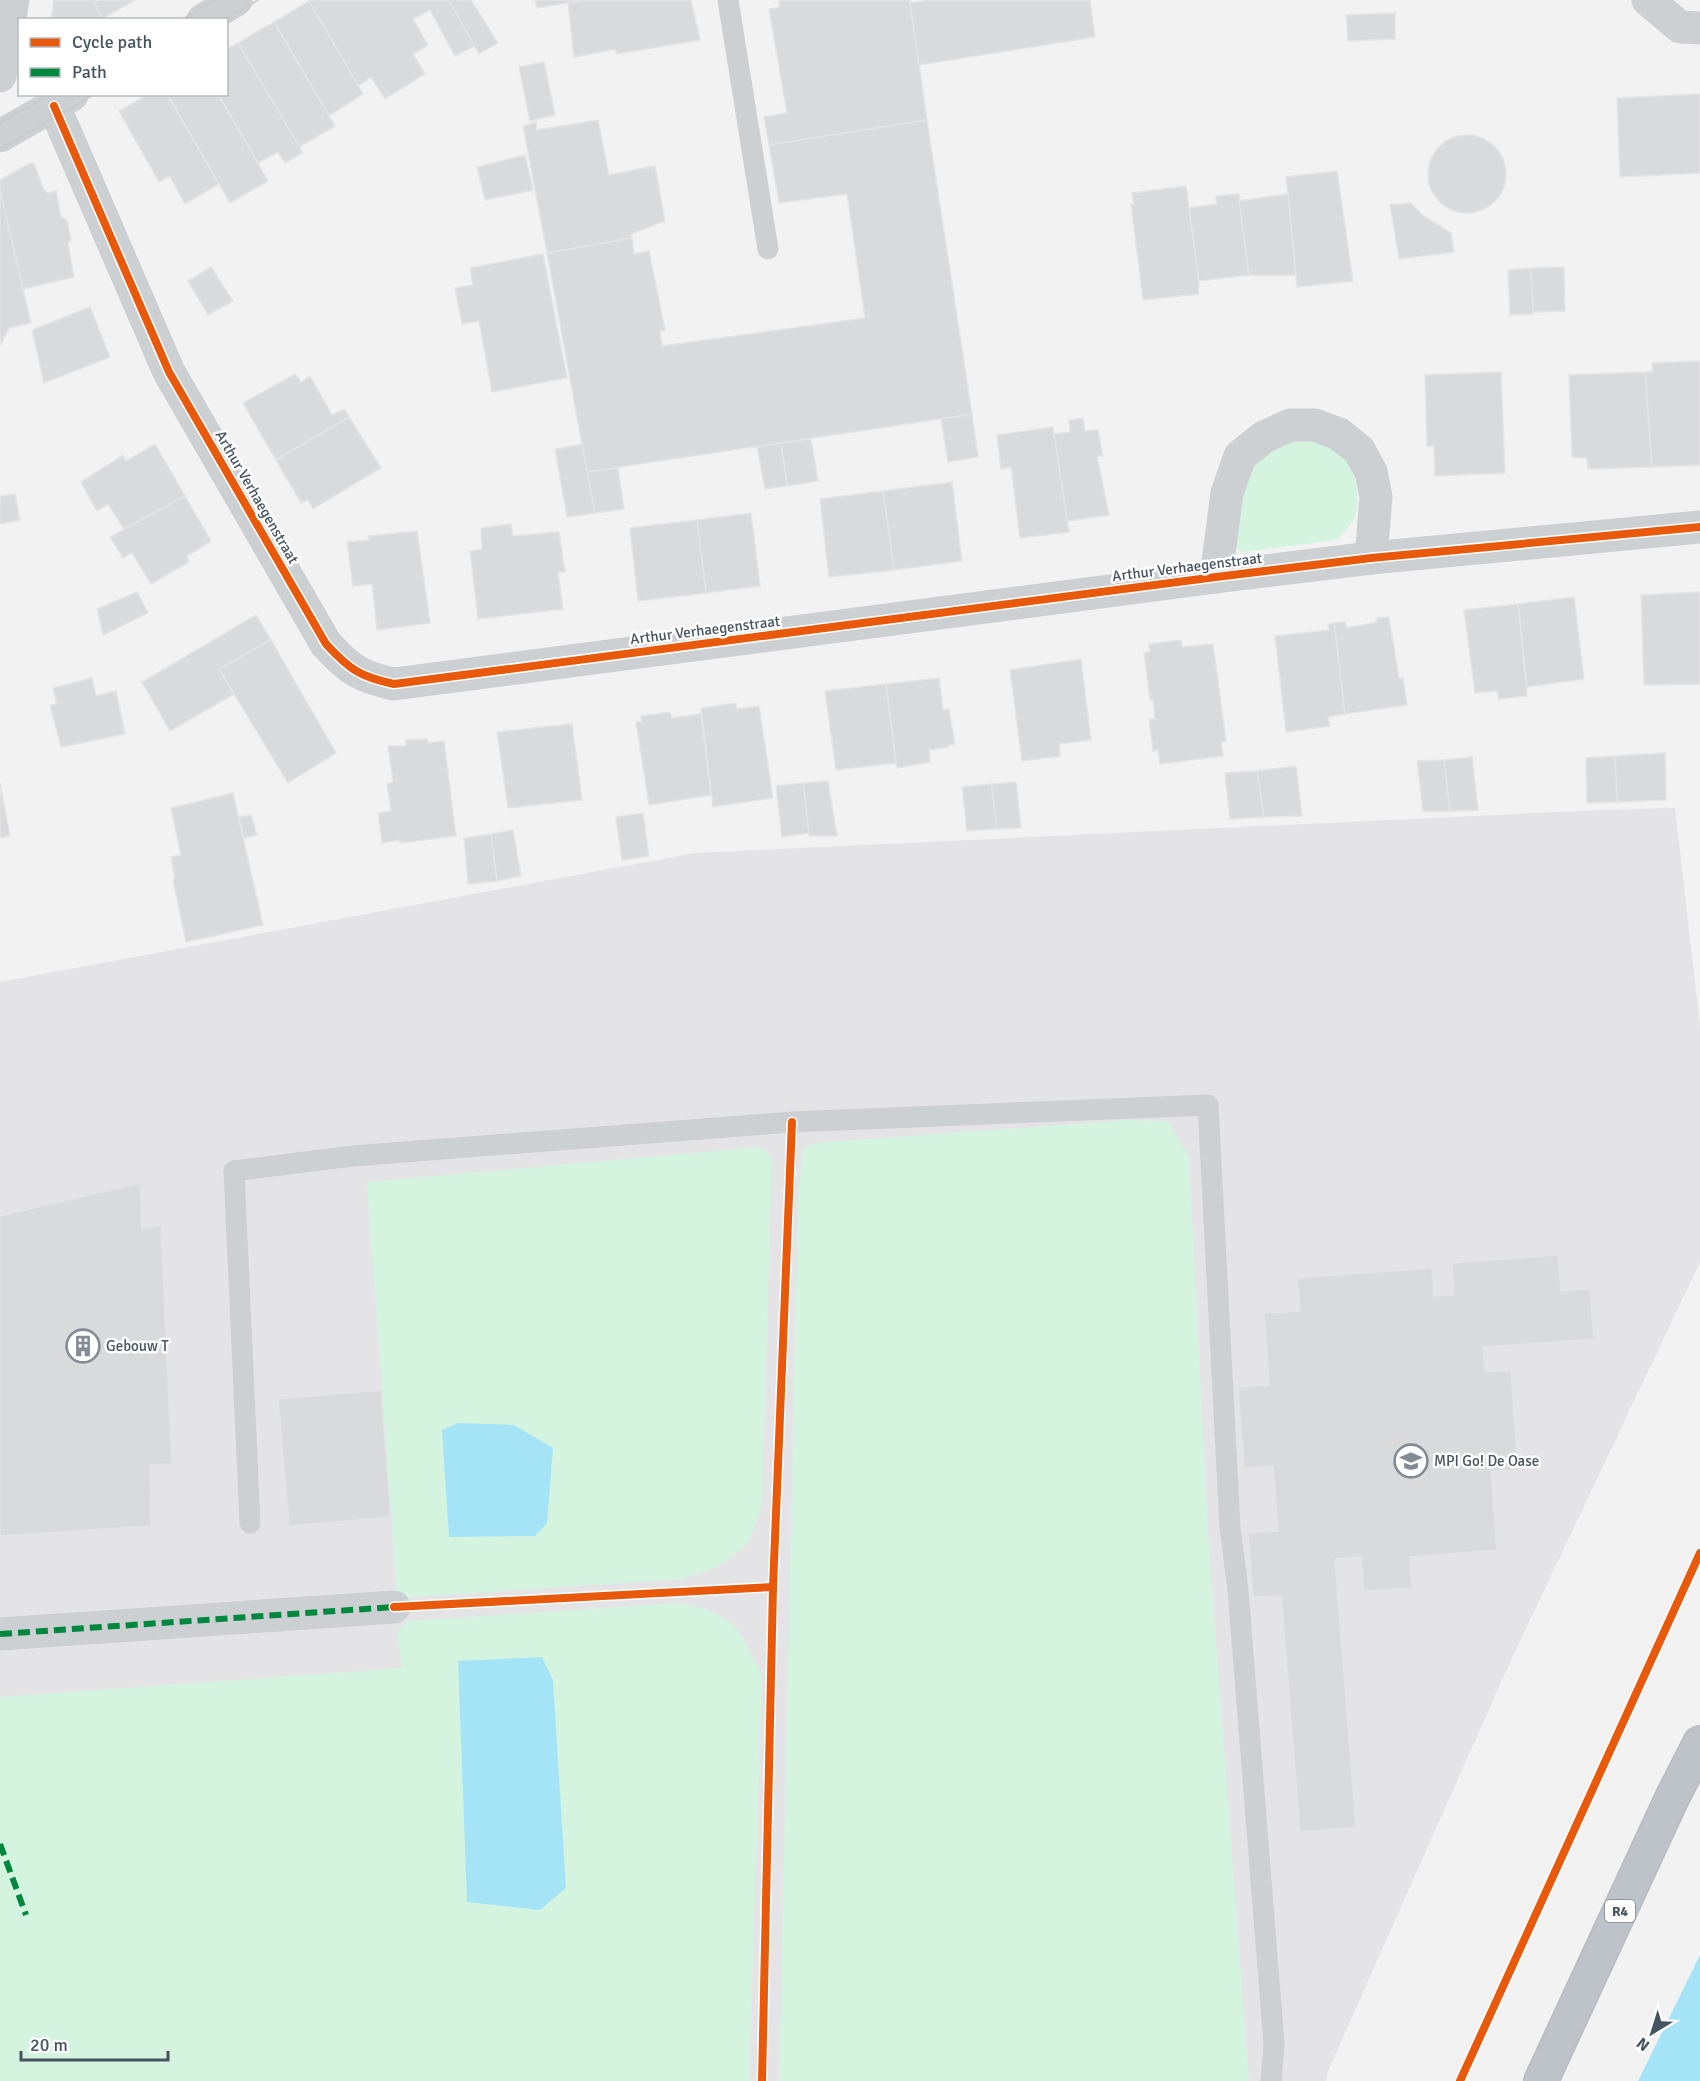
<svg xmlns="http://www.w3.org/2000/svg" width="1700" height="2081" font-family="Signika,sans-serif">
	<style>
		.education { fill: #e4e3e5 }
		.green { fill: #d5f4e0 }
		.water { fill: #a5e4f6 }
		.building { fill: #d9dadc; stroke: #e4e4e5; stroke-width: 1.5 }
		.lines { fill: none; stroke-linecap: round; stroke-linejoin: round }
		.highway-casing { stroke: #b6bcc2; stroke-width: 36 }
		.lane { stroke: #cdd0d3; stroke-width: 21 }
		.street { stroke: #cdd0d3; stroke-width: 33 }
		.highway { stroke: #bdc3c9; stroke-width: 33 }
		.tram { stroke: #c7c9cc; stroke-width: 1.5 }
		.quiet { stroke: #00873e; stroke-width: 6; stroke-dasharray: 12 6; stroke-linecap: butt }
		.cycleway-casing { stroke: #fff; stroke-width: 11 }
		.cycleway { stroke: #e8590c; stroke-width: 8 }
		.labels { text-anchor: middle; stroke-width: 5; stroke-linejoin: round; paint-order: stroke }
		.shield { fill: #fff; stroke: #7e8790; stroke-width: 1.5 }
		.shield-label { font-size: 14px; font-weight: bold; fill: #465461 }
		.street-label { font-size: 15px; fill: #465461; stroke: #fff }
		.poi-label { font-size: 15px; fill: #465461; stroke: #fff; text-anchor: start }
	</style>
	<rect width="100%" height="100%" fill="#f3f2f2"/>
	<path class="education" d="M 1675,808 L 1700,1026 L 1700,1262 L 1511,1660 L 1328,2071 L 1326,2081 L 0,2081 L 0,982 L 695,853 L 1599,810 Z"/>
	<g class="green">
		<path d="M 1295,438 C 1302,438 1312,437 1319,439 C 1348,449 1362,483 1356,513 C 1355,522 1343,532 1337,540 L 1241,552 L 1233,544 L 1251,459 Z"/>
		<path d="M 1128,1120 L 1168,1121 L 1189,1157 L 1209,1548 L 1249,2081 L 779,2081 L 798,1202 L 803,1149 L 815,1143 Z"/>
		<path d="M 760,1147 L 772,1156 L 762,1506 L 748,1543 L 721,1565 L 682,1579 L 397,1598 L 367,1182 Z"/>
		<path d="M 679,1603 C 696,1606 713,1611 728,1620 C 740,1629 755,1661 762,1676 L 749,2081 L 0,2081 L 0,1697 L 402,1668 L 397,1632 L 407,1621 Z"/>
	</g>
	<g class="water">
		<path d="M 458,1423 L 514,1425 L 553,1448 L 547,1523 L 535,1536 L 449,1537 L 442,1430 Z"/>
		<path d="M 542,1657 L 553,1680 L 566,1888 L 540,1910 L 467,1902 L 458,1661 Z"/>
		<path d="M 1700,1955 L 1700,2081 L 1638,2081 Z"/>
	</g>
	<g class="building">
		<path d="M 54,0 L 93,0 L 102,19 L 51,20 Z"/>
		<path d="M 93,0 L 135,0 L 102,19 Z"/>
		<path d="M 311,0 L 449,0 L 475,46 L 455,56 L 430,10 L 413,19 L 428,45 L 413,54 L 425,74 L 385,99 L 371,77 L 358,86 L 309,1 Z"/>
		<path d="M 449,0 L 471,0 L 498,43 L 479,54 Z"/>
		<path d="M 535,0 L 586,0 L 537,8 Z"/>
		<path d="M 586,0 L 691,0 L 700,40 L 617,54 L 615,49 L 574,57 L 568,3 Z"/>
		<path d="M 779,0 L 910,0 L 927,120 L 769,145 L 764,117 L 787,113 L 769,9 L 780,7 Z"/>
		<path d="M 928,0 L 1090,0 L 1095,37 L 919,65 L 910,3 Z"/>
		<path d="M 309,1 L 363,94 L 329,116 L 274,22 Z"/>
		<path d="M 1395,13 L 1395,39 L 1348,41 L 1346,15 Z"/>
		<path d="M 274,22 L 335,126 L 299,147 L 238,43 Z"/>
		<path d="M 238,43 L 303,153 L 285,163 L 278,152 L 258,163 L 218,94 L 226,94 L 226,49 Z"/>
		<path d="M 544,62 L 555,115 L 530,121 L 519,67 Z"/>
		<path d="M 149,94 L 167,94 L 219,184 L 185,204 L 170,176 L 159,182 L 119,111 Z"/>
		<path d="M 167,94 L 218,94 L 268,181 L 230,203 Z"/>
		<path d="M 1700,94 L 1700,173 L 1620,177 L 1617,98 Z"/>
		<path d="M 598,120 L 609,175 L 655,166 L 665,221 L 631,234 L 632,238 L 547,253 L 523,126 L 536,122 L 537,130 Z"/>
		<path d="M 927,120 L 972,414 L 587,472 L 547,253 L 632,238 L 634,254 L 649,251 L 665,330 L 660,331 L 662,346 L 865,318 L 847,194 L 779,203 L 769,145 Z"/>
		<circle cx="1467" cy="174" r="39"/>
		<path d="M 525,155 L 533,190 L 485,200 L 477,167 Z"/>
		<path d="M 30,163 L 34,164 L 44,190 L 48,193 L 56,191 L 61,217 L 67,220 L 71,239 L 68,244 L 74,277 L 23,289 L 0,190 L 0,180 Z"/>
		<path d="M 1337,171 L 1353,281 L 1297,287 L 1286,177 Z"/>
		<path d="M 1186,186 L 1199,281 L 1198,294 L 1143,300 L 1131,204 L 1134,204 L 1132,193 Z"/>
		<path d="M 0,190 L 31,323 L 9,328 L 0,346 Z"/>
		<path d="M 1239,194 L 1249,275 L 1199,281 L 1189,208 L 1217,204 L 1215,196 Z"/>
		<path d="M 1288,194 L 1296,275 L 1249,275 L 1239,201 Z"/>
		<path d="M 1411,203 L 1422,215 L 1451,233 L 1454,252 L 1399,259 L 1390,205 Z"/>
		<path d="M 543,254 L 567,378 L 492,392 L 479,321 L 462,324 L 455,288 L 473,285 L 470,268 Z"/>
		<path d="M 211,267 L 233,301 L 208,315 L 188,281 Z"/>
		<path d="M 1564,267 L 1565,311 L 1532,312 L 1531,268 Z"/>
		<path d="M 1531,268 L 1533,314 L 1510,315 L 1508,270 Z"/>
		<path d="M 90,307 L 110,357 L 44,383 L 32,330 Z"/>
		<path d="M 1700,361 L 1700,465 L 1652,467 L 1645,372 L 1653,371 L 1652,363 Z"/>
		<path d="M 1501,372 L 1505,473 L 1435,476 L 1434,446 L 1427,446 L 1425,375 Z"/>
		<path d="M 1645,372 L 1652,467 L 1588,469 L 1587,458 L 1572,457 L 1569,375 Z"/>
		<path d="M 295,374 L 301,382 L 310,376 L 332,415 L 344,409 L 349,417 L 276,460 L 243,403 Z"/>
		<path d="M 972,414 L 978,457 L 948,462 L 941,419 Z"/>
		<path d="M 349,417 L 381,468 L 313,509 L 308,500 L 301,503 L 276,460 Z"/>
		<path d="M 1083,418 L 1085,431 L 1098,430 L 1103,456 L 1097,456 L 1109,515 L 1068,521 L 1069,532 L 1054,434 L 1070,432 L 1069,420 Z"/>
		<path d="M 1053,427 L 1069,532 L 1020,538 L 1011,467 L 1001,469 L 997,435 Z"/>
		<path d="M 811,439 L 818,481 L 787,486 L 781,443 Z"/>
		<path d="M 781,443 L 787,486 L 765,489 L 757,447 Z"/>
		<path d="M 155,444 L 185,496 L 124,529 L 108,504 L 97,511 L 81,482 L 123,455 L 126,461 Z"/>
		<path d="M 582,444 L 595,513 L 567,517 L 555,449 Z"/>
		<path d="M 618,468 L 624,509 L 595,513 L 587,472 Z"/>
		<path d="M 952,482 L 962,561 L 894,570 L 883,491 Z"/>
		<path d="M 883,491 L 894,570 L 829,577 L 820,499 Z"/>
		<path d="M 15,494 L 20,520 L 0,524 L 0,496 Z"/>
		<path d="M 185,496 L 211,541 L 187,556 L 189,562 L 151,584 L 132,553 L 123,558 L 110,537 Z"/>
		<path d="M 751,513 L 760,586 L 706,593 L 697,520 Z"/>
		<path d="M 697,520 L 706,593 L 638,601 L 630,528 Z"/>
		<path d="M 511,524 L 513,536 L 559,532 L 565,572 L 558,572 L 563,609 L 478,619 L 470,551 L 482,549 L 481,528 Z"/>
		<path d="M 417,531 L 430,623 L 377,630 L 372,584 L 353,586 L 347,542 L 369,540 L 368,536 Z"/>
		<path d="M 137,592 L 148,613 L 103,635 L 97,609 Z"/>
		<path d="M 1700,592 L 1700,684 L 1644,685 L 1641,595 Z"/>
		<path d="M 1574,597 L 1584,679 L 1527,687 L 1518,604 Z"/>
		<path d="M 1518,604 L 1527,696 L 1499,699 L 1497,691 L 1475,693 L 1464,610 Z"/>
		<path d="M 256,615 L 271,640 L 219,669 L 234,694 L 170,731 L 142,682 Z"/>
		<path d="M 1389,617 L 1399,678 L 1403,678 L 1407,705 L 1345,714 L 1334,623 L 1345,622 L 1347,628 L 1377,622 L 1376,618 Z"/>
		<path d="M 1334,623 L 1345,714 L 1328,717 L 1330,726 L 1286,732 L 1275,636 L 1329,630 L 1328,624 Z"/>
		<path d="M 271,640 L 336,753 L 288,783 L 219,669 Z"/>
		<path d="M 1181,640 L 1182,647 L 1213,644 L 1226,741 L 1221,742 L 1223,756 L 1160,764 L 1158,750 L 1153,751 L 1149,719 L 1155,719 L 1153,700 L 1150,700 L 1144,653 L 1150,652 L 1149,644 Z"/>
		<path d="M 1081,659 L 1091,740 L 1059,744 L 1060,756 L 1022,761 L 1010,670 Z"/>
		<path d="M 92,678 L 96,696 L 116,691 L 125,734 L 61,747 L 50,705 L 57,704 L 53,688 Z"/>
		<path d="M 939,678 L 943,710 L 949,709 L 955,744 L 949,745 L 949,747 L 929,750 L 930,762 L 897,768 L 886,684 Z"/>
		<path d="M 886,684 L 896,763 L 836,770 L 825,691 Z"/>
		<path d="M 736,703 L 737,709 L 759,706 L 773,798 L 713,807 L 701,708 Z"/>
		<path d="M 670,712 L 672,718 L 701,714 L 711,795 L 649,805 L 636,722 L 642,722 L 641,716 Z"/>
		<path d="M 572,724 L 582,800 L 508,808 L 497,732 Z"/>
		<path d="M 427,739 L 428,743 L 444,741 L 456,836 L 400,843 L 400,840 L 382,843 L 378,813 L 391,811 L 387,784 L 393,782 L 388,746 L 406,746 L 406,740 Z"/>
		<path d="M 1665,753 L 1666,800 L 1617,802 L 1615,756 Z"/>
		<path d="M 1615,756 L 1617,802 L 1587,803 L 1586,758 Z"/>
		<path d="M 1472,757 L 1478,810 L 1450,811 L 1444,760 Z"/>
		<path d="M 1444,760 L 1450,811 L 1423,811 L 1417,761 Z"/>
		<path d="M 1296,766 L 1302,816 L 1264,817 L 1257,771 Z"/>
		<path d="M 1257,771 L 1264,817 L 1230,819 L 1225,773 Z"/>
		<path d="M 828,781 L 837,836 L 809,836 L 803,783 Z"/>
		<path d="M 1016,782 L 1021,828 L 997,829 L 991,784 Z"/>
		<path d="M 0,783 L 10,836 L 0,838 Z"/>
		<path d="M 803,783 L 809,833 L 782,837 L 776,786 Z"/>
		<path d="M 991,784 L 997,829 L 967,831 L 962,787 Z"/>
		<path d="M 233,793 L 263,925 L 186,942 L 173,880 L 175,879 L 171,857 L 181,855 L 171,808 Z"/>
		<path d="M 643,813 L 649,856 L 622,860 L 616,817 Z"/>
		<path d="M 251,815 L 257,835 L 244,838 L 239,817 Z"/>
		<path d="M 513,830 L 521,876 L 497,881 L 491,834 Z"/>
		<path d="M 491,834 L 497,881 L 468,884 L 464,838 Z"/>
		<path d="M 140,1183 L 142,1229 L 161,1225 L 172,1464 L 150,1465 L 151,1526 L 0,1536 L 0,1216 Z"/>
		<path d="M 1558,1255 L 1561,1291 L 1590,1289 L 1594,1339 L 1483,1347 L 1485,1372 L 1511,1370 L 1518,1470 L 1491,1471 L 1497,1550 L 1410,1557 L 1412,1588 L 1364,1591 L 1361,1557 L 1335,1559 L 1356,1827 L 1300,1832 L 1281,1596 L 1253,1597 L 1248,1533 L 1278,1531 L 1273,1466 L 1244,1468 L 1238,1387 L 1269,1385 L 1264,1313 L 1300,1311 L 1297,1278 L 1432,1268 L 1434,1296 L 1454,1295 L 1452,1263 Z"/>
		<path d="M 381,1390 L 391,1517 L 289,1526 L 278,1399 Z"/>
	</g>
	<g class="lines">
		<defs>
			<path id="highway" d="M 1541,2081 L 1672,1798 L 1700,1743"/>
		</defs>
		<use href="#highway" class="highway-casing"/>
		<g class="lane">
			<path d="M 728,0 L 768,249"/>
			<path d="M 250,1523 L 234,1171 L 353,1156 L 792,1122 L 1208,1105 L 1230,1527 L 1238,1590 L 1274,2044 L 1271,2081"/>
		</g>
		<g class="street">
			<path d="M 1648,0 L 1680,27 L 1700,28"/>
			<path d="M 203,20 L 236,0"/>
			<path d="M 0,76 L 13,0"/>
			<path d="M 54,106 L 169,372 L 326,644 C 349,669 360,677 394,684 L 1216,577 L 1371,558 L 1700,527"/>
			<path d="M 0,136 L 72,95"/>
			<path d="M 1216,577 L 1227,493 L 1240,456 L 1264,437 L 1290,425 L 1315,425 L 1339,434 L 1359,450 L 1371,472 L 1376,497 L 1371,558"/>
			<path d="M 0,1634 L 394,1607"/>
		</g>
		<use href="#highway" class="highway"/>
		<g class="tram">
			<path d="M 181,20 L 214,0"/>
			<path d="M 224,20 L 258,0"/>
			<path d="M 0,123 L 51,94"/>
			<path d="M 0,149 L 95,94"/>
		</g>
		<g class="quiet">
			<path d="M 0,1634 L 394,1607"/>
			<path d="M 0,1844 L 26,1915"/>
		</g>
		<defs>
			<g id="cycleway">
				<path d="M 54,106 L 169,372 L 326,644 C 349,669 360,677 394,684 L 1216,577 L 1371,558 L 1700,527"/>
				<path d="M 394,1607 L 773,1587"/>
				<path d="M 762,2081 L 773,1587 L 792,1122"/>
				<path d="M 1460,2081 L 1700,1553"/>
			</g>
		</defs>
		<use href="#cycleway" class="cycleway-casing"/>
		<use href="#cycleway" class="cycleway"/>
	</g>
	<defs>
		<symbol id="building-ring" viewBox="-11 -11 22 22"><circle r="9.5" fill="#fff" stroke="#838b94" stroke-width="1.5"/><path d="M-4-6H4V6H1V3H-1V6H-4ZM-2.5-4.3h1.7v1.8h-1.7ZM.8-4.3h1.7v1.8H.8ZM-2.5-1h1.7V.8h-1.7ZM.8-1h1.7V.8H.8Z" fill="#838b94"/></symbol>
		<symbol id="school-ring" viewBox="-11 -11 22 22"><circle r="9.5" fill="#fff" stroke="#838b94" stroke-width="1.5"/><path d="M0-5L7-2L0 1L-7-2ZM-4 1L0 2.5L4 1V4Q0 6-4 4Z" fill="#838b94"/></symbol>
	</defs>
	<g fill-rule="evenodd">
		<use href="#building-ring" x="64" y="1327" width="38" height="38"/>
		<use href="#school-ring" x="1392" y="1442" width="38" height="38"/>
	</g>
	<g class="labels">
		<rect class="shield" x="1605" y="1900" width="30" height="22" rx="4.5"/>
		<g class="shield-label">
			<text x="1620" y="1916">R4</text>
		</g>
		<g class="street-label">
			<text transform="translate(257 497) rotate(60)" y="5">Arthur Verhaegenstraat</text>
			<text transform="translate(1187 567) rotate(-7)" y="5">Arthur Verhaegenstraat</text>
			<text transform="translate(705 630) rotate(-7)" y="5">Arthur Verhaegenstraat</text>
		</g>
		<g class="poi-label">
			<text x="106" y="1351">Gebouw T</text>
			<text x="1434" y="1466">MPI Go! De Oase</text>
		</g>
	</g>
	<rect x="18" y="18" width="210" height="78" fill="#ffffff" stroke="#b5bbc0" stroke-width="1.5"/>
	<rect x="30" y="38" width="30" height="9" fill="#e8590c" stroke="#b5bbc0" stroke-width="1.5"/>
	<text x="72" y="48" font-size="18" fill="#465461">Cycle path</text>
	<rect x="30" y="68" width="30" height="9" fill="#00873e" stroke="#b5bbc0" stroke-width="1.5"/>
	<text x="72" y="78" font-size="18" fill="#465461">Path</text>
	<g transform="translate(1652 2033) rotate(218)" stroke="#ffffff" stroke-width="4.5" paint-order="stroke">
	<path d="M0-4.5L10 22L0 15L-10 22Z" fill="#465461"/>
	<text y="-9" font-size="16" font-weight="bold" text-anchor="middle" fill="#465461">N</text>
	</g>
	<path d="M21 2051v9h147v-9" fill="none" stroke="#465461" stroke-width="3"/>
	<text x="30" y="2051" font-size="18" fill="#465461" stroke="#ffffff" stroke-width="4.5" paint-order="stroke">20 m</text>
</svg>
